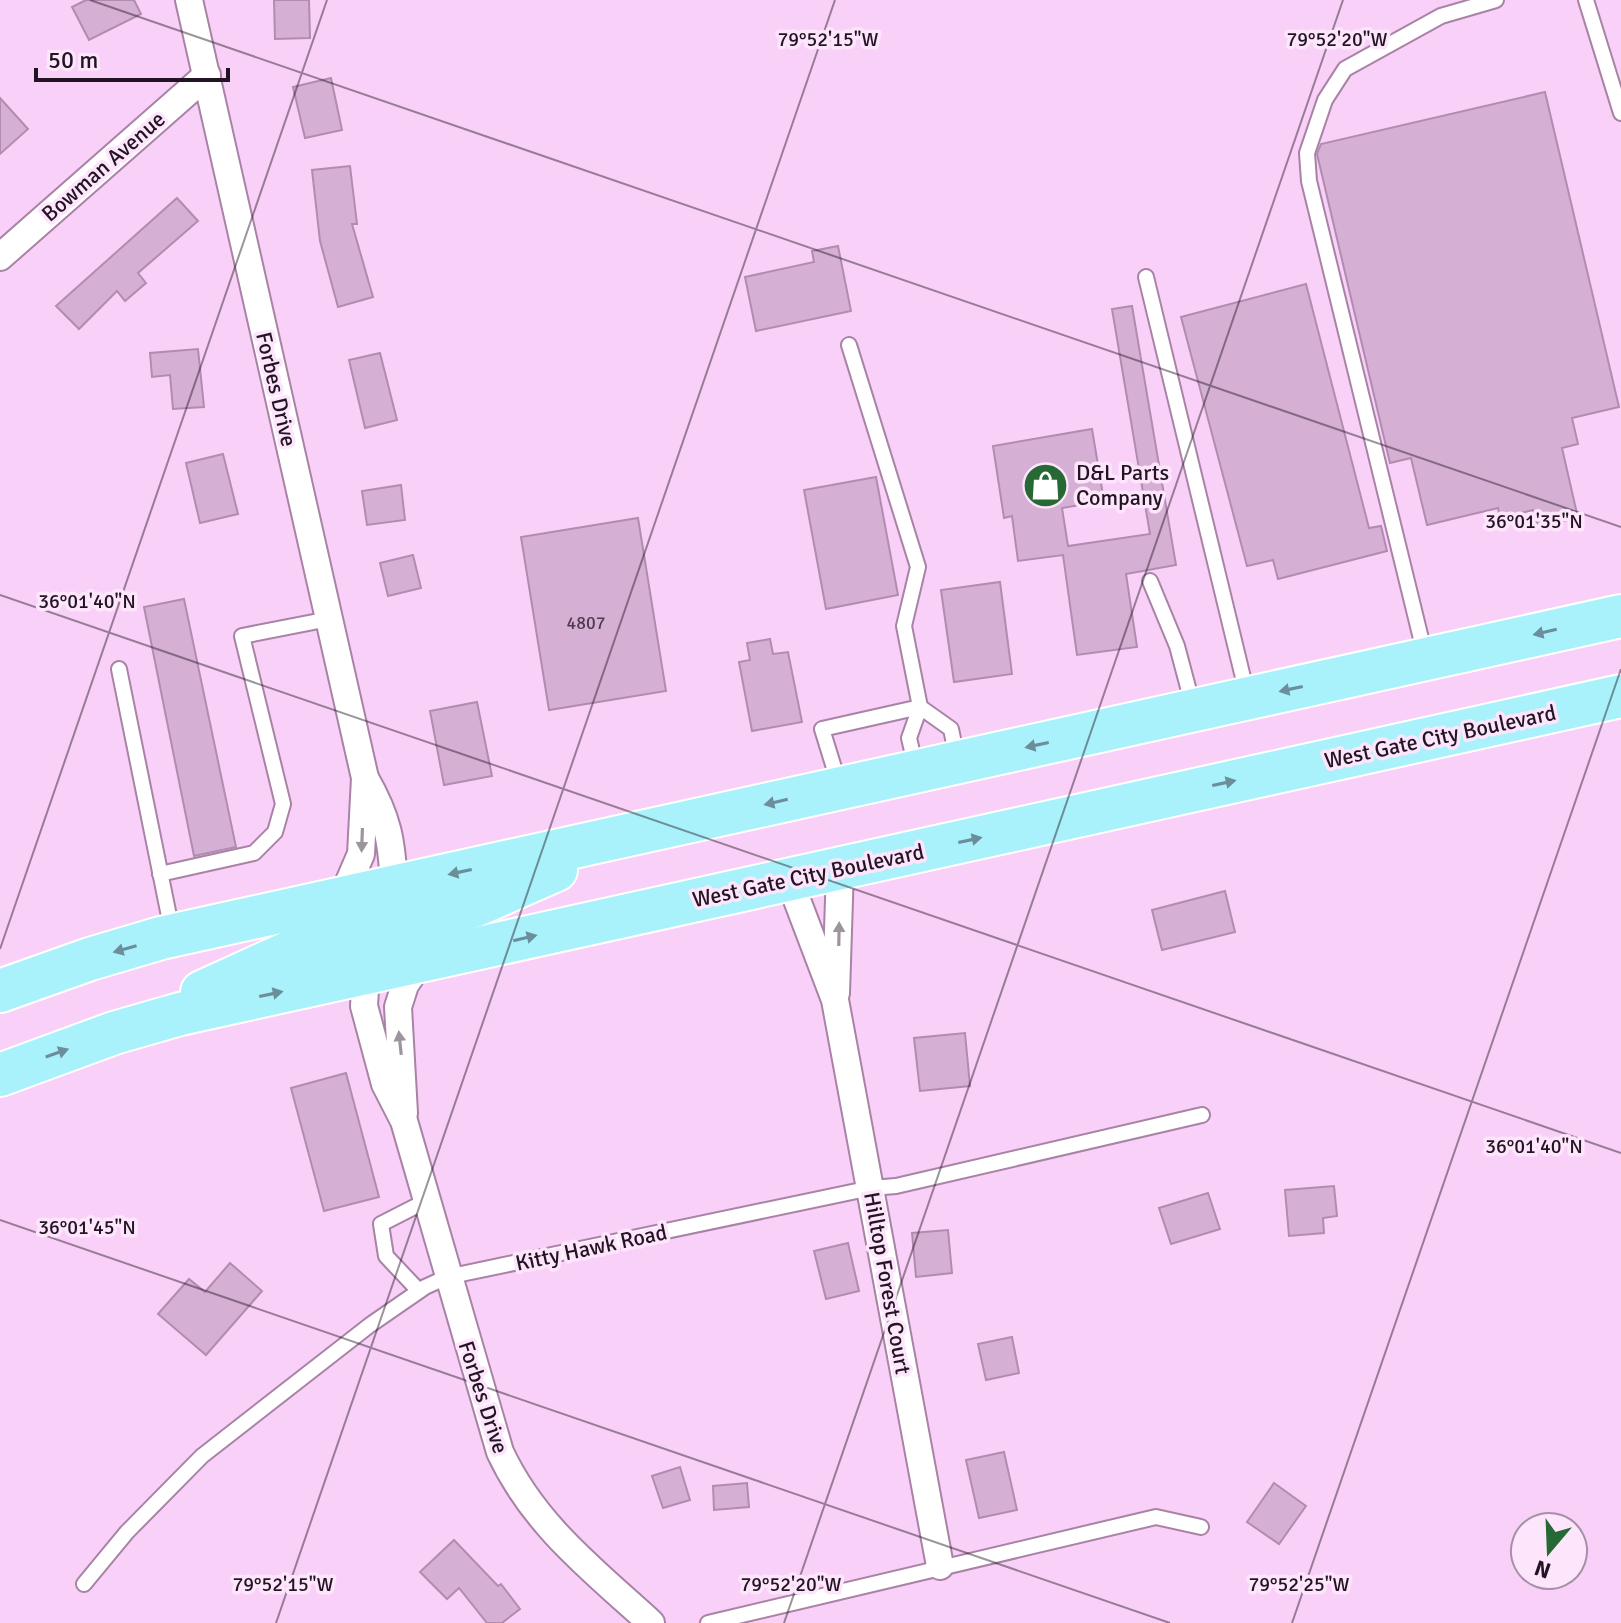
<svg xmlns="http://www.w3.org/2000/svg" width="1621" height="1623" font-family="Signika,sans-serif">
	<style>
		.building { fill: #d6afd5; stroke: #b28cb0; stroke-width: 2 }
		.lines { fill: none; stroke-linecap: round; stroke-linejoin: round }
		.service-casing { stroke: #a883a6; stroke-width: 18 }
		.minor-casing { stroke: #a883a6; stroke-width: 30 }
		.primary-casing { stroke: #fff; stroke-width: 46 }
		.service { stroke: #fff; stroke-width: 14 }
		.minor { stroke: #fff; stroke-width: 26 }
		.primary { stroke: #a9f2fc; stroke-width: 42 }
		.oneway { fill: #6c8e9a }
		.oneway2 { fill: #9c959c }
		.ticks { fill: none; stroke: #221422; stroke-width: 2; stroke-opacity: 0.45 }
		.labels { text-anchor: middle; stroke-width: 7; stroke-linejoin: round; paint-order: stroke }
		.number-label { font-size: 18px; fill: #4f3b4f }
		.street-label { font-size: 22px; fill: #221422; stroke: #fde5fc }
		.poi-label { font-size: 22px; fill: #221422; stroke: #fde5fc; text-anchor: start }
		.ticks-label { font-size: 20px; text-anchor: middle; fill: #221422; stroke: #fde5fc; stroke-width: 7; stroke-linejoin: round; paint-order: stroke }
	</style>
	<rect width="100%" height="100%" fill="#f9d1f8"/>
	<g class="building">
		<path d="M 86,0 L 134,0 L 141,14 L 89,40 L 72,7 Z"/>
		<path d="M 274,0 L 309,0 L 310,38 L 275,39 Z"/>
		<path d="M 331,78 L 342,130 L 305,138 L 293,87 Z"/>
		<path d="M 1545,92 L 1619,407 L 1572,418 L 1578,444 L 1562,448 L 1578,518 L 1538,527 L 1533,510 L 1500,518 L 1498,508 L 1427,525 L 1411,458 L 1390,463 L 1317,154 L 1321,144 Z"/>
		<path d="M 0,98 L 28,129 L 0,154 Z"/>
		<path d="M 350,166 L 357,224 L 352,224 L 373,297 L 338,307 L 320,241 L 312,170 Z"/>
		<path d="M 177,198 L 198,221 L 138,273 L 146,283 L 125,301 L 117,291 L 79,329 L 56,306 Z"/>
		<path d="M 838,246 L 851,311 L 756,331 L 745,277 L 814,262 L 812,251 Z"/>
		<path d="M 1306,284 L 1369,528 L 1381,526 L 1387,551 L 1278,579 L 1273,560 L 1247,566 L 1181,317 Z"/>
		<path d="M 1132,306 L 1176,565 L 1126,574 L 1137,647 L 1077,655 L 1063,555 L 1018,561 L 1012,516 L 1004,518 L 993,446 L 1092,429 L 1104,501 L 1062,508 L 1068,546 L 1150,534 L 1112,309 Z"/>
		<path d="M 198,349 L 204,407 L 173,409 L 170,375 L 152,377 L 150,353 Z"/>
		<path d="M 380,353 L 397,420 L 365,428 L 349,360 Z"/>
		<path d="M 223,454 L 238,514 L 200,523 L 186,463 Z"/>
		<path d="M 876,477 L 898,595 L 826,609 L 804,490 Z"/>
		<path d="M 401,485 L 405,520 L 367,525 L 362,491 Z"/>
		<path d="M 638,518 L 666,691 L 549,710 L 521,537 Z"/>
		<path d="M 413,555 L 421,588 L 388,596 L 380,563 Z"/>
		<path d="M 1000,582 L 1012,674 L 954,682 L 941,590 Z"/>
		<path d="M 184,599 L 236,847 L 194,856 L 144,607 Z"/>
		<path d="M 770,639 L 773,654 L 788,652 L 802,722 L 752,731 L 739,662 L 750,660 L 747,643 Z"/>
		<path d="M 477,702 L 492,776 L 444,785 L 430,711 Z"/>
		<path d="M 1225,891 L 1235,932 L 1162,950 L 1152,910 Z"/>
		<path d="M 965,1033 L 970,1086 L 920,1091 L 914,1038 Z"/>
		<path d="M 346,1073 L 379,1197 L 324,1211 L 291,1088 Z"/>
		<path d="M 1334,1186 L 1337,1216 L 1323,1218 L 1324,1233 L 1289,1236 L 1285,1190 Z"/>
		<path d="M 1208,1193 L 1220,1229 L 1171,1244 L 1159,1208 Z"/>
		<path d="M 948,1230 L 952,1273 L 916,1277 L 912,1233 Z"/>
		<path d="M 848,1243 L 859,1291 L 826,1299 L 814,1251 Z"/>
		<path d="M 230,1263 L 262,1291 L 206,1355 L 158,1314 L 189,1279 L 205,1292 Z"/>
		<path d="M 1012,1337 L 1019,1373 L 986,1380 L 978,1344 Z"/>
		<path d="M 1004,1452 L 1017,1510 L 979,1518 L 966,1460 Z"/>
		<path d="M 680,1467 L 690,1500 L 663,1508 L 652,1476 Z"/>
		<path d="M 747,1483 L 749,1507 L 714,1510 L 713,1486 Z"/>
		<path d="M 1274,1483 L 1306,1506 L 1279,1544 L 1247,1522 Z"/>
		<path d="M 454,1540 L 498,1586 L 501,1584 L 520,1609 L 502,1623 L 487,1623 L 459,1588 L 447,1599 L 420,1572 Z"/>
	</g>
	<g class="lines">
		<defs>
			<g id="service">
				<path d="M 1586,0 L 1621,113"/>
				<path d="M 1146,277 L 1247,694"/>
				<path d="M 1150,581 L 1177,646 L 1193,706"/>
				<path d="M 1425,655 L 1309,181 L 1307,153 L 1325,100 L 1345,69 L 1441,16 L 1496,0"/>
				<path d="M 119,669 L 172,931"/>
				<path d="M 916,768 L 909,738 L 920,707 L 951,729 L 957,758"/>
				<path d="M 839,784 L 822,729 L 920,707 L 904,626 L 918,567 L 849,345"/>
				<path d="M 160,874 L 254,853 L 275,832 L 283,804 L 242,636 L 329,619"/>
				<path d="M 419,1291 L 386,1256 L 381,1224 L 426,1201"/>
				<path d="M 84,1584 L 127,1532 L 202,1456 L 370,1325 L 425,1287 L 447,1277 L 871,1188 L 896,1186 L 1202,1115"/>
				<path d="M 708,1623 L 1156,1517 L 1201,1527"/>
			</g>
			<g id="minor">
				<path d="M 189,0 L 365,778 C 388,818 392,841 394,887"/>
				<path d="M 0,257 L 207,75"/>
				<path d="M 789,879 L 835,1000 L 940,1566"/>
				<path d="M 342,898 L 361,854 L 365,778"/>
				<path d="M 366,973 L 364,1006 L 385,1084 L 404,1121 L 500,1452 C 534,1525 593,1570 651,1623"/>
				<path d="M 836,993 L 840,868"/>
				<path d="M 404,1113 L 398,1007 L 405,985 L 421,961"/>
			</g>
			<g id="primary">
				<path d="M 366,973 L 387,943 L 399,932 L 414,924 L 474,906 L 556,870"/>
				<path d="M 0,991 L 90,959 L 161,938 L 1621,616"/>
				<path d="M 202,992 L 292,951 L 351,933 L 375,915 L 394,887"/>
				<path d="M 0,1075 L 114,1033 L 180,1014 L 1621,696"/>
			</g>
		</defs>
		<use href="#service" class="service-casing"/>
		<use href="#minor" class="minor-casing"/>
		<use href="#primary" class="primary-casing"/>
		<use href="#service" class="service"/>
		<use href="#minor" class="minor"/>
		<use href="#primary" class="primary"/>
	</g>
	<defs><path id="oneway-solid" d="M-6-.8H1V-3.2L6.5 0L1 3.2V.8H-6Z" transform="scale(2)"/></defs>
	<g class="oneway">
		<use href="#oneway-solid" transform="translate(1545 632) rotate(167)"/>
		<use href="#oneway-solid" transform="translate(1291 689) rotate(168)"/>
		<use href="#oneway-solid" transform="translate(1037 745) rotate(168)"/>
		<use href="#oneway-solid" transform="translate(1224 783) rotate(-12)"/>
		<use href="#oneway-solid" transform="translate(776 802) rotate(167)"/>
		<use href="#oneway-solid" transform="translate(970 840) rotate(-12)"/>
		<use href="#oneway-solid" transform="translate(460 872) rotate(168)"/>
		<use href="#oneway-solid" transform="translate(525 938) rotate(-13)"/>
		<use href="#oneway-solid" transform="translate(125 949) rotate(164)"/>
		<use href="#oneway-solid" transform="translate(271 994) rotate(-12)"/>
		<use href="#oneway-solid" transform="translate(57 1053) rotate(-19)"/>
	</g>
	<g class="oneway2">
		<use href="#oneway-solid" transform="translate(362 840) rotate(92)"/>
		<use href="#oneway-solid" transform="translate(839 934) rotate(-89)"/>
		<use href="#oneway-solid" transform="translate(400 1043) rotate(-96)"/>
	</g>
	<path class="ticks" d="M 90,0 L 1621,527M 0,595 L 1621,1153M 0,949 L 327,0M 0,1220 L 1170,1623M 276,1623 L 835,0M 784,1623 L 1343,0M 1292,1623 L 1621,669"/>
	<defs>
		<symbol id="shop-disc" viewBox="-11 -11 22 22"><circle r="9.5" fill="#266934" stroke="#fde5fc"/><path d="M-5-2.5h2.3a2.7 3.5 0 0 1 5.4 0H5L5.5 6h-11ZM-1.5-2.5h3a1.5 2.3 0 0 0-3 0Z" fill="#fff"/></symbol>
	</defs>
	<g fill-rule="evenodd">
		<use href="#shop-disc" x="1020" y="460" width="51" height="51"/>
	</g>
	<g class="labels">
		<g class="number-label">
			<text x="586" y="629">4807</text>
		</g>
		<g class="street-label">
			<text transform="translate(103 166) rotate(-41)" y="8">Bowman Avenue</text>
			<text transform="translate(277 389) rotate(77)" y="8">Forbes Drive</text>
			<text transform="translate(1440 736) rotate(-12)" y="8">West Gate City Boulevard</text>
			<text transform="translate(808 875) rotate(-12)" y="8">West Gate City Boulevard</text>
			<text transform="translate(591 1247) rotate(-12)" y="8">Kitty Hawk Road</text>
			<text transform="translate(888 1283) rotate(80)" y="8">Hilltop Forest Court</text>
			<text transform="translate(484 1397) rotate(72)" y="8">Forbes Drive</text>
		</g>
		<g class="poi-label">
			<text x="1076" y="480">D&amp;L Parts<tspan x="1076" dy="25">Company</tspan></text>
		</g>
	</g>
	<g class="ticks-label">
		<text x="828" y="46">79°52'15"W</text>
		<text x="1337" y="46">79°52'20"W</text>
		<text x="1534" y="528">36°01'35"N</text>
		<text x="87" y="608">36°01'40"N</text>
		<text x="1534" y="1153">36°01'40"N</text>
		<text x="87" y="1234">36°01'45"N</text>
		<text x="283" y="1591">79°52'15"W</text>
		<text x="791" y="1591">79°52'20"W</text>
		<text x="1299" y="1591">79°52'25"W</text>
	</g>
	<g transform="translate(1549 1551) rotate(199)"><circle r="38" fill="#fde5fc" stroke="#a591a5" stroke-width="2"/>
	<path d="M0-6L14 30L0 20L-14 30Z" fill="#266934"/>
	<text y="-12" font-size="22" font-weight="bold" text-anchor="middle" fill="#221422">N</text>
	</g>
	<path d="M36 68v12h192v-12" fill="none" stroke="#221422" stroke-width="4"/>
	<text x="48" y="68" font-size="24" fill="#221422" stroke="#fde5fc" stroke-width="6" paint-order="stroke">50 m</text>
</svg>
